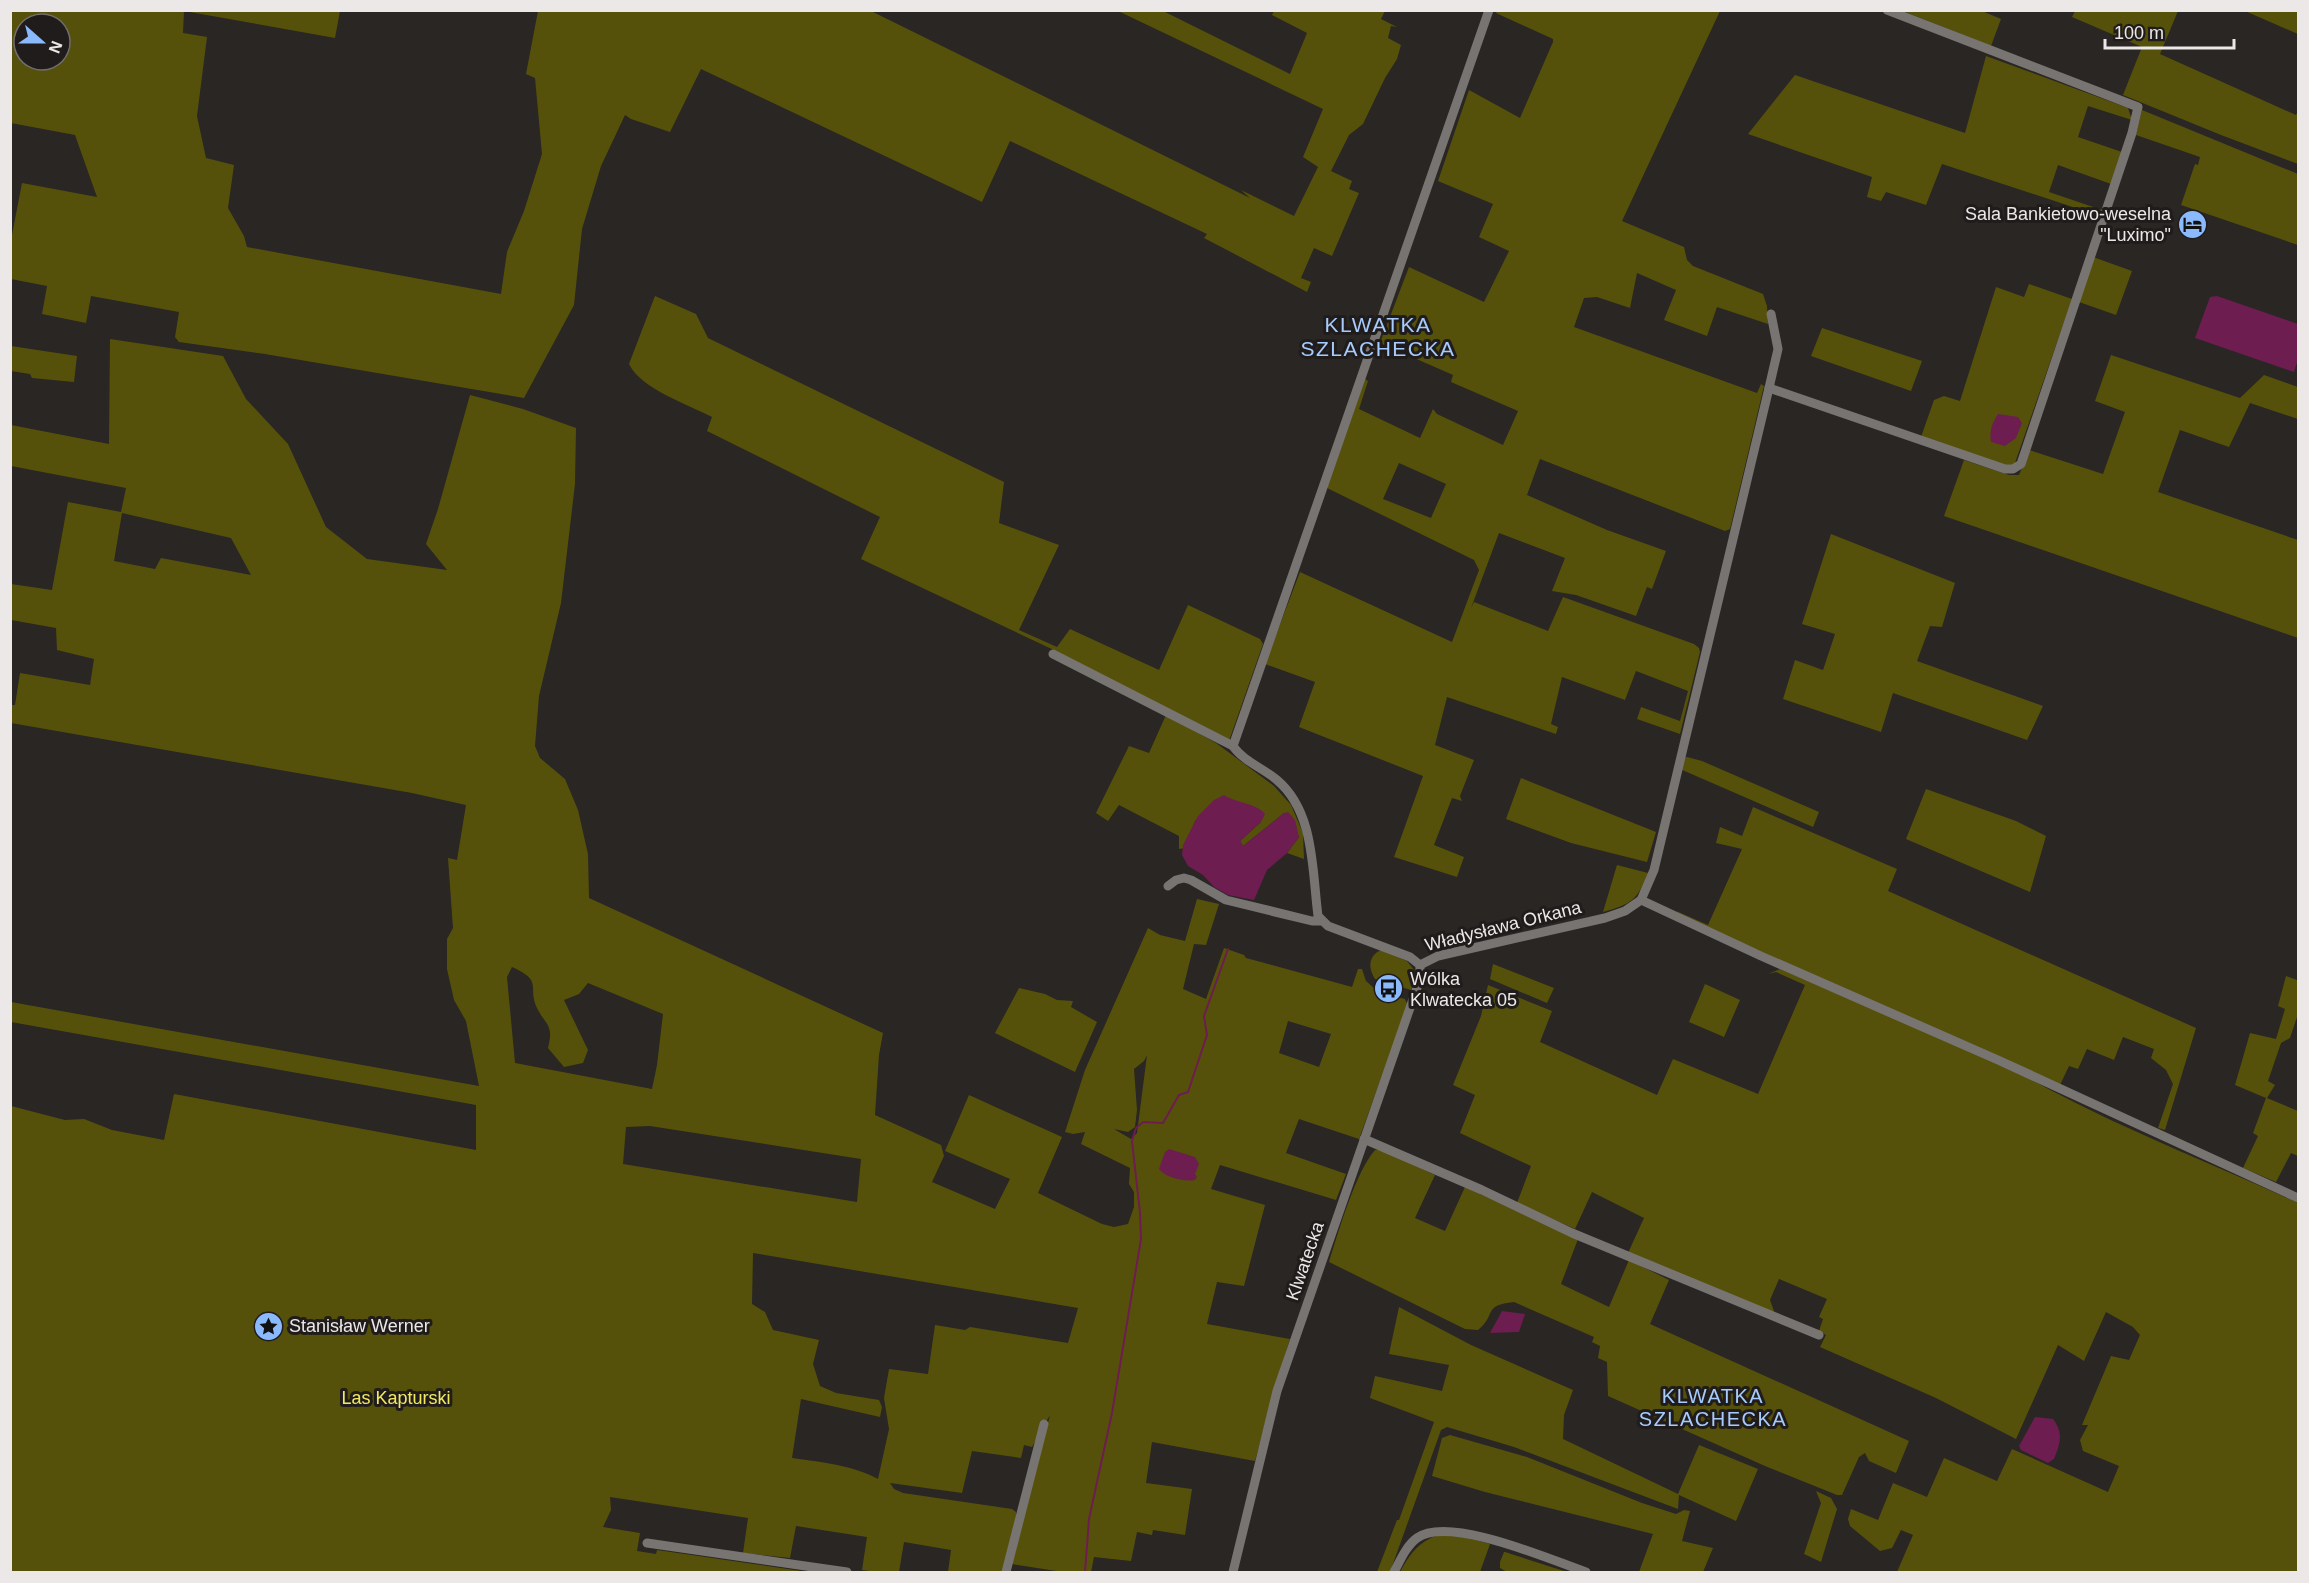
<svg xmlns="http://www.w3.org/2000/svg" width="2309" height="1583" font-family="Helvetica,sans-serif">
	<style>
		.green { fill: #56510a; fill-rule: evenodd }
		.water { fill: #6d1d50 }
		.lines { fill: none; stroke-linecap: round; stroke-linejoin: round }
		.stream { stroke: #6d1d50; stroke-width: 2 }
		.street { stroke: #787472; stroke-width: 9 }
		.labels { text-anchor: middle; stroke-width: 6; stroke-linejoin: round; paint-order: stroke }
		.poi-label { font-size: 18px; fill: #ebe8e7; stroke: #201c1b; text-anchor: start }
		.street-label { font-size: 18px; fill: #ebe8e7; stroke: #201c1b }
		.park-label { font-size: 18px; fill: #f2e960; stroke: #201c1b }
		.neighbourhood-label { font-size: 20px; letter-spacing: 1.5px; fill: #a7cbfd; stroke: #201c1b }
		.quarter-label { font-size: 21px; letter-spacing: 1.5px; fill: #a7cbfd; stroke: #201c1b }
	</style>
	<rect width="100%" height="100%" fill="#292624"/>
	<g class="green">
		<path d="M 10,11 L 340,11 L 335,38 L 184,11 L 183,33 L 207,37 L 197,116 L 206,158 L 234,165 L 228,208 L 244,236 L 247,247 L 501,294 L 507,252 L 524,211 L 542,154 L 535,78 L 526,74 L 538,11 L 871,11 L 1250,198 L 1241,190 L 1294,216 L 1318,167 L 1303,157 L 1323,109 L 1118,11 L 1163,11 L 1290,74 L 1307,33 L 1272,15 L 1274,11 L 1385,11 L 1381,19 L 1397,27 L 1391,26 L 1388,38 L 1401,45 L 1397,59 L 1385,78 L 1363,124 L 1349,135 L 1331,171 L 1352,181 L 1349,189 L 1359,193 L 1332,256 L 1314,248 L 1301,278 L 1311,282 L 1307,292 L 1204,238 L 1207,234 L 1010,141 L 982,202 L 701,69 L 670,132 L 631,119 L 625,115 L 601,166 L 582,229 L 574,305 L 524,398 L 265,354 L 179,342 L 175,337 L 179,312 L 91,296 L 86,323 L 42,314 L 47,286 L 11,279 L 11,240 L 22,183 L 97,197 L 75,135 L 11,123 ZM 24,24 L 60,24 L 60,60 L 24,60 Z"/>
		<path d="M 1497,11 L 1720,11 L 1622,221 L 1684,247 L 1687,260 L 1693,266 L 1763,294 L 1767,306 L 1768,324 L 1717,307 L 1707,336 L 1664,320 L 1676,290 L 1637,273 L 1630,308 L 1597,297 L 1584,298 L 1574,327 L 1757,393 L 1761,384 L 1764,386 L 1730,529 L 1725,531 L 1540,459 L 1527,495 L 1607,530 L 1666,551 L 1652,589 L 1647,587 L 1636,616 L 1576,595 L 1552,591 L 1565,558 L 1499,533 L 1471,608 L 1474,602 L 1548,631 L 1563,597 L 1694,644 L 1699,648 L 1700,652 L 1680,734 L 1637,719 L 1641,707 L 1680,721 L 1688,691 L 1636,671 L 1625,700 L 1562,677 L 1551,724 L 1558,727 L 1556,734 L 1447,697 L 1435,745 L 1474,760 L 1460,796 L 1462,801 L 1452,798 L 1434,845 L 1464,857 L 1457,877 L 1394,857 L 1423,776 L 1299,727 L 1315,682 L 1265,664 L 1300,572 L 1452,642 L 1479,570 L 1474,560 L 1327,488 L 1365,379 L 1368,381 L 1359,409 L 1420,438 L 1433,409 L 1437,414 L 1503,445 L 1518,411 L 1451,382 L 1453,375 L 1380,343 L 1409,267 L 1484,302 L 1509,251 L 1479,237 L 1493,204 L 1438,181 L 1469,90 L 1520,118 L 1553,42 L 1553,39 L 1496,13 ZM 1399,463 L 1446,484 L 1431,518 L 1383,499 Z"/>
		<path d="M 1903,11 L 1982,11 L 2001,19 L 1991,46 Z"/>
		<path d="M 2075,11 L 2178,11 L 2160,54 L 2296,115 L 2298,111 L 2298,164 L 2221,135 L 2123,95 L 2142,47 L 2072,17 Z"/>
		<path d="M 2245,11 L 2298,11 L 2298,34 Z"/>
		<path d="M 1986,56 L 2128,108 L 2132,120 L 2088,106 L 2078,137 L 2122,152 L 2111,184 L 2058,165 L 2049,192 L 2102,210 L 2100,216 L 1942,164 L 1926,205 L 1886,192 L 1881,201 L 1867,197 L 1872,177 L 1748,134 L 1795,75 L 1965,133 Z"/>
		<path d="M 2142,110 L 2298,174 L 2298,245 L 2181,205 L 2195,164 L 2198,165 L 2200,157 L 2136,135 Z"/>
		<path d="M 2093,257 L 2132,271 L 2116,315 L 2079,302 Z"/>
		<path d="M 2029,284 L 2072,299 L 2015,463 L 2012,466 L 2006,466 L 1921,437 L 1934,400 L 1944,396 L 1960,401 L 1996,287 L 2024,297 Z"/>
		<path d="M 655,296 L 696,314 L 708,338 L 1004,482 L 999,523 L 1059,545 L 1019,630 L 1057,647 L 1070,629 L 1159,670 L 1188,605 L 1260,639 L 1263,644 L 1229,741 L 1056,651 L 861,559 L 880,517 L 707,431 L 712,417 C 687,404 641,389 629,364 Z"/>
		<path d="M 1822,328 L 1922,361 L 1911,391 L 1811,356 Z"/>
		<path d="M 110,339 L 223,356 L 246,399 L 288,444 L 326,527 L 367,559 L 447,570 L 426,544 L 438,509 L 470,395 L 523,409 L 576,428 L 575,484 L 561,603 L 539,696 L 535,746 L 540,758 L 565,779 L 578,810 L 588,854 L 589,898 L 883,1033 L 879,1055 L 875,1115 L 941,1145 L 944,1156 L 932,1182 L 995,1209 L 1010,1179 L 945,1151 L 969,1095 L 1062,1137 L 1038,1193 L 1102,1224 L 1114,1227 L 1128,1224 L 1134,1207 L 1134,1192 L 1129,1184 L 1130,1168 L 1081,1144 L 1085,1132 L 1073,1134 L 1065,1132 L 1085,1070 L 1148,928 L 1160,935 L 1185,941 L 1197,899 L 1219,904 L 1206,945 L 1194,944 L 1183,989 L 1206,999 L 1224,948 L 1244,955 L 1246,958 L 1352,987 L 1358,969 L 1362,969 L 1366,981 L 1375,989 L 1375,992 L 1405,999 L 1408,1006 L 1406,1010 L 1359,1139 L 1299,1119 L 1286,1153 L 1346,1174 L 1336,1200 L 1220,1165 L 1211,1189 L 1265,1205 L 1244,1286 L 1217,1282 L 1207,1324 L 1290,1339 L 1276,1383 L 1255,1461 L 1152,1442 L 1146,1483 L 1192,1489 L 1185,1535 L 1153,1530 L 1152,1535 L 1137,1532 L 1131,1561 L 1094,1557 L 1091,1572 L 1063,1572 L 1012,1564 L 1050,1415 L 1032,1447 L 1024,1445 L 1021,1458 L 972,1451 L 962,1493 L 890,1483 L 894,1489 L 903,1493 L 1012,1509 L 1016,1512 L 1016,1517 L 1003,1572 L 948,1572 L 951,1550 L 904,1542 L 899,1572 L 877,1572 L 862,1570 L 867,1537 L 796,1526 L 790,1558 L 743,1553 L 748,1518 L 610,1497 L 611,1510 L 603,1527 L 640,1533 L 637,1551 L 656,1554 L 657,1550 L 808,1572 L 11,1572 L 11,1106 L 65,1120 L 84,1119 L 112,1130 L 164,1140 L 174,1094 L 476,1150 L 476,1105 L 11,1022 L 11,1002 L 479,1086 L 466,1021 L 454,1000 L 447,969 L 447,939 L 453,928 L 448,858 L 457,860 L 466,805 L 412,793 L 11,723 L 10,705 L 15,705 L 20,673 L 90,685 L 94,659 L 57,650 L 56,628 L 11,620 L 11,584 L 52,590 L 68,502 L 121,512 L 126,488 L 11,466 L 11,425 L 109,444 ZM 122,513 L 231,538 L 251,575 L 161,558 L 155,569 L 114,561 ZM 512,967 C 544,981 527,987 537,1008 C 546,1026 554,1024 548,1048 L 564,1067 L 583,1063 L 588,1050 L 564,1000 L 579,994 L 588,983 L 663,1014 L 657,1065 L 652,1089 L 515,1063 L 507,977 ZM 1288,1021 L 1331,1034 L 1319,1067 L 1279,1053 ZM 1147,1055 L 1137,1133 L 1131,1139 L 1114,1129 L 1128,1132 L 1135,1127 L 1137,1110 L 1134,1069 L 1144,1061 ZM 650,1126 L 861,1159 L 857,1202 L 623,1164 L 626,1127 ZM 753,1253 L 1078,1308 L 1068,1343 L 970,1327 L 965,1330 L 935,1325 L 928,1374 L 889,1369 L 884,1398 L 889,1429 L 878,1479 C 853,1465 820,1462 792,1458 L 801,1399 L 880,1417 L 882,1407 L 879,1400 L 836,1393 L 820,1386 L 813,1364 L 819,1340 L 773,1330 L 765,1312 L 752,1304 Z"/>
		<path d="M 11,346 L 77,356 L 74,382 L 32,378 L 30,374 L 11,371 Z"/>
		<path d="M 2111,355 L 2240,398 L 2264,375 L 2298,387 L 2298,419 L 2250,403 L 2229,447 L 2180,430 L 2158,492 L 2298,540 L 2298,638 L 1944,516 L 1964,460 L 2009,475 L 2019,475 L 2029,450 L 2103,474 L 2125,412 L 2095,401 Z"/>
		<path d="M 1831,534 L 1955,583 L 1942,627 L 1930,626 L 1917,661 L 2043,706 L 2027,740 L 1893,693 L 1881,732 L 1783,699 L 1795,660 L 1823,670 L 1835,634 L 1802,624 Z"/>
		<path d="M 1166,715 L 1216,743 L 1274,786 L 1291,805 L 1303,833 L 1304,859 L 1287,853 L 1299,837 L 1284,813 L 1243,846 L 1240,841 L 1261,822 L 1246,804 L 1235,802 L 1228,798 L 1195,821 L 1185,848 L 1179,849 L 1179,836 L 1119,805 L 1108,821 L 1096,813 L 1129,746 L 1149,753 Z"/>
		<path d="M 1687,757 L 1702,761 L 1819,812 L 1813,827 L 1680,769 L 1682,758 Z"/>
		<path d="M 1521,778 L 1656,832 L 1647,862 L 1571,843 L 1506,819 Z"/>
		<path d="M 1926,789 L 2016,821 L 2046,836 L 2030,892 L 1906,839 Z"/>
		<path d="M 1753,807 L 1897,869 L 1888,891 L 2196,1028 L 2165,1130 L 2158,1128 L 2173,1084 L 2166,1070 L 2151,1058 L 2154,1049 L 2123,1037 L 2114,1060 L 2087,1049 L 2078,1069 L 2069,1066 L 2060,1085 L 1688,919 L 1676,911 L 1708,925 L 1742,849 L 1716,843 L 1720,827 L 1742,836 Z"/>
		<path d="M 1617,865 L 1648,873 C 1637,901 1631,904 1603,912 Z"/>
		<path d="M 1381,950 L 1407,961 L 1417,974 L 1411,990 L 1375,979 C 1368,968 1368,956 1381,950 Z"/>
		<path d="M 1493,964 L 1554,988 L 1547,1003 L 1490,979 Z"/>
		<path d="M 1780,969 L 2016,1071 C 2106,1123 2204,1160 2298,1203 L 2298,1572 L 1897,1572 L 1913,1535 L 1901,1530 L 1892,1548 L 1880,1551 L 1850,1526 L 1848,1519 L 1851,1509 L 1878,1520 L 1893,1483 L 1927,1497 L 1944,1458 L 1997,1481 L 2012,1449 L 2108,1492 L 2119,1466 L 2083,1451 L 2080,1440 L 2088,1425 L 2082,1425 L 2111,1356 L 2129,1360 L 2140,1335 L 2133,1327 L 2106,1312 L 2084,1361 L 2058,1345 L 2016,1439 L 1936,1398 L 1820,1347 L 1826,1335 L 1819,1331 L 1823,1319 L 1819,1317 L 1827,1299 L 1779,1279 L 1770,1300 L 1774,1311 L 1765,1311 L 1628,1253 L 1644,1218 L 1592,1192 L 1575,1229 L 1517,1203 L 1531,1166 L 1460,1133 L 1475,1095 L 1453,1085 L 1481,1016 L 1488,985 L 1552,1011 L 1540,1042 L 1657,1095 L 1673,1059 L 1758,1094 L 1805,985 L 1776,972 L 1768,974 Z"/>
		<path d="M 2298,975 L 2298,1014 L 2290,1038 L 2281,1043 L 2268,1081 L 2275,1085 L 2267,1098 L 2298,1111 L 2298,1156 L 2291,1153 L 2276,1182 L 2243,1168 L 2258,1136 L 2253,1133 L 2266,1098 L 2235,1085 L 2250,1033 L 2276,1039 L 2285,1009 L 2278,1006 L 2286,976 L 2297,980 Z"/>
		<path d="M 1705,984 L 1740,1000 L 1724,1037 L 1689,1022 Z"/>
		<path d="M 1019,988 L 1045,994 L 1057,1000 L 1073,1001 L 1071,1007 L 1097,1022 L 1075,1072 L 995,1033 Z"/>
		<path d="M 1375,1150 L 1381,1150 L 1435,1175 L 1415,1218 L 1445,1231 L 1465,1187 L 1578,1239 L 1561,1284 L 1609,1307 L 1629,1260 L 1669,1280 L 1650,1324 L 1909,1441 L 1896,1473 L 1869,1461 L 1865,1453 L 1859,1457 L 1842,1495 L 1837,1495 L 1765,1466 L 1608,1396 L 1607,1362 L 1598,1358 L 1600,1346 L 1592,1342 L 1594,1337 L 1514,1302 C 1482,1305 1497,1315 1478,1330 L 1465,1329 L 1329,1262 C 1338,1233 1356,1171 1375,1150 Z"/>
		<path d="M 1399,1307 L 1471,1345 L 1573,1390 L 1564,1415 L 1563,1439 L 1678,1494 L 1699,1445 L 1758,1469 L 1736,1521 L 1679,1495 L 1678,1509 L 1514,1447 L 1447,1427 L 1441,1430 L 1390,1572 L 1377,1572 L 1397,1520 L 1399,1520 L 1434,1422 L 1370,1398 L 1375,1376 L 1442,1391 L 1449,1365 L 1389,1354 Z"/>
		<path d="M 1450,1435 L 1527,1457 L 1642,1503 L 1676,1514 L 1684,1510 L 1690,1511 L 1682,1541 L 1713,1548 L 1703,1572 L 1639,1572 L 1653,1534 L 1485,1492 L 1432,1476 L 1442,1438 Z"/>
		<path d="M 1816,1491 L 1831,1498 L 1837,1509 L 1821,1562 L 1804,1554 L 1821,1503 Z"/>
		<path d="M 1442,1534 L 1462,1536 L 1490,1544 L 1480,1572 L 1400,1572 C 1411,1552 1420,1540 1442,1534 Z"/>
		<path d="M 1504,1552 L 1505,1552 L 1567,1572 L 1507,1572 L 1500,1568 L 1500,1562 Z"/>
	</g>
	<g class="water">
		<path d="M 2217,296 L 2298,324 L 2298,359 L 2294,372 L 2195,338 L 2210,297 Z"/>
		<path d="M 1998,414 L 2018,417 L 2022,423 L 2016,438 L 2005,446 L 1991,442 C 1989,431 1992,423 1998,414 Z"/>
		<path d="M 1224,795 C 1236,803 1256,803 1265,814 L 1261,822 L 1240,841 L 1243,846 L 1284,813 L 1288,812 L 1295,820 L 1299,837 L 1287,853 L 1267,870 L 1254,900 L 1228,895 L 1214,887 L 1203,875 L 1188,866 L 1182,855 L 1183,845 L 1198,816 L 1214,800 Z"/>
		<path d="M 1169,1149 L 1195,1157 L 1199,1164 L 1195,1174 L 1197,1177 L 1195,1180 C 1185,1182 1166,1178 1159,1169 L 1165,1152 Z"/>
		<path d="M 1502,1311 L 1525,1314 L 1519,1332 L 1490,1333 Z"/>
		<path d="M 2035,1417 L 2053,1419 C 2064,1433 2060,1444 2054,1459 L 2048,1463 L 2021,1450 L 2019,1446 Z"/>
	</g>
	<g class="lines">
		<path class="stream" d="M 1085,1572 L 1089,1519 L 1112,1413 L 1141,1239 L 1140,1213 L 1132,1141 L 1136,1128 L 1143,1122 L 1163,1123 L 1179,1095 L 1188,1092 L 1207,1035 L 1204,1016 L 1228,949"/>
		<g class="street">
			<path d="M 1769,388 L 2005,469 L 2013,469 L 2021,464 L 2132,133 L 2138,107 L 1887,10"/>
			<path d="M 1053,654 L 1233,746 C 1243,761 1263,768 1277,780 C 1315,812 1312,871 1318,916 L 1328,926 L 1410,957 L 1420,965"/>
			<path d="M 1233,746 L 1489,10"/>
			<path d="M 1168,886 L 1176,880 L 1184,878 L 1191,880 L 1226,900 L 1312,921 L 1321,921"/>
			<path d="M 1641,900 L 1761,956 L 1998,1060 L 2298,1198"/>
			<path d="M 1641,900 L 1654,870 L 1769,388 L 1778,349 L 1771,314"/>
			<path d="M 1420,965 L 1438,956 L 1605,918 L 1625,911 L 1641,900"/>
			<path d="M 1364,1139 L 1482,1190 L 1572,1233 L 1819,1335"/>
			<path d="M 647,1543 L 847,1572"/>
			<path d="M 1006,1572 L 1044,1424"/>
			<path d="M 1233,1572 L 1277,1391 L 1420,979 L 1420,965"/>
			<path d="M 1394,1572 C 1400,1561 1406,1546 1417,1538 C 1449,1515 1551,1560 1586,1572"/>
		</g>
	</g>
	<defs>
		<symbol id="hotel-disc" viewBox="-11 -11 22 22"><circle r="9.5" fill="#8abafc" stroke="#201c1b"/><path d="M-6-4.5h1.5V1H6V5H4.5V3h-9V5H-6ZM-4 0a1.8 1.8 0 1 1 3.6 0ZM.5 0V-2.5h3Q6-2.5 6 0Z" fill="#111"/></symbol>
		<symbol id="bus-disc" viewBox="-11 -11 22 22"><circle r="9.5" fill="#8abafc" stroke="#201c1b"/><path d="M-5-6H5V4H4V6H2V4H-2V6H-4V4H-5ZM-3.5-4V0h7V-4ZM-3.5 1.2v1.5H-2V1.2ZM2 1.2v1.5H3.5V1.2Z" fill="#111"/></symbol>
		<symbol id="sight-disc" viewBox="-11 -11 22 22"><circle r="9.5" fill="#8abafc" stroke="#201c1b"/><path d="M0-6L1.8-2.2L6-1.7L2.9 1.2L3.7 5.4L0 3.3L-3.7 5.4L-2.9 1.2L-6-1.7L-1.8-2.2Z" fill="#111"/></symbol>
	</defs>
	<g fill-rule="evenodd">
		<use href="#hotel-disc" x="2176" y="208" width="33" height="33"/>
		<use href="#bus-disc" x="1372" y="972" width="33" height="33"/>
		<use href="#sight-disc" x="252" y="1310" width="33" height="33"/>
	</g>
	<g class="labels">
		<g class="poi-label">
			<text x="2171" y="220" text-anchor="end">Sala Bankietowo-weselna<tspan x="2171" dy="21">"Luximo"</tspan></text>
			<text x="1410" y="985">Wólka<tspan x="1410" dy="21">Klwatecka 05</tspan></text>
			<text x="289" y="1332">Stanisław Werner</text>
		</g>
		<g class="street-label">
			<text transform="translate(1503 926) rotate(-14)" y="6">Władysława Orkana</text>
			<text transform="translate(1305 1261) rotate(-71)" y="6">Klwatecka</text>
		</g>
		<g class="park-label">
			<text x="396" y="1404">Las Kapturski</text>
		</g>
		<g class="neighbourhood-label">
			<text x="1713" y="1403">KLWATKA<tspan x="1713" dy="23">SZLACHECKA</tspan></text>
		</g>
		<g class="quarter-label">
			<text x="1378" y="332">KLWATKA<tspan x="1378" dy="24">SZLACHECKA</tspan></text>
		</g>
	</g>
	<rect width="2309" height="1583" fill="none" stroke="#ebe8e7" stroke-width="24"/>
	<g transform="translate(42 42) rotate(111)"><circle r="28" fill="#201c1b" stroke="#716e6d" stroke-width="1.5"/>
	<path d="M0-4.5L10 22L0 15L-10 22Z" fill="#8abafc"/>
	<text y="-9" font-size="16" font-weight="bold" text-anchor="middle" fill="#ebe8e7">N</text>
	</g>
	<path d="M2105 39v9h129v-9" fill="none" stroke="#ebe8e7" stroke-width="3"/>
	<text x="2114" y="39" font-size="18" fill="#ebe8e7" stroke="#201c1b" stroke-width="4.5" paint-order="stroke">100 m</text>
</svg>
